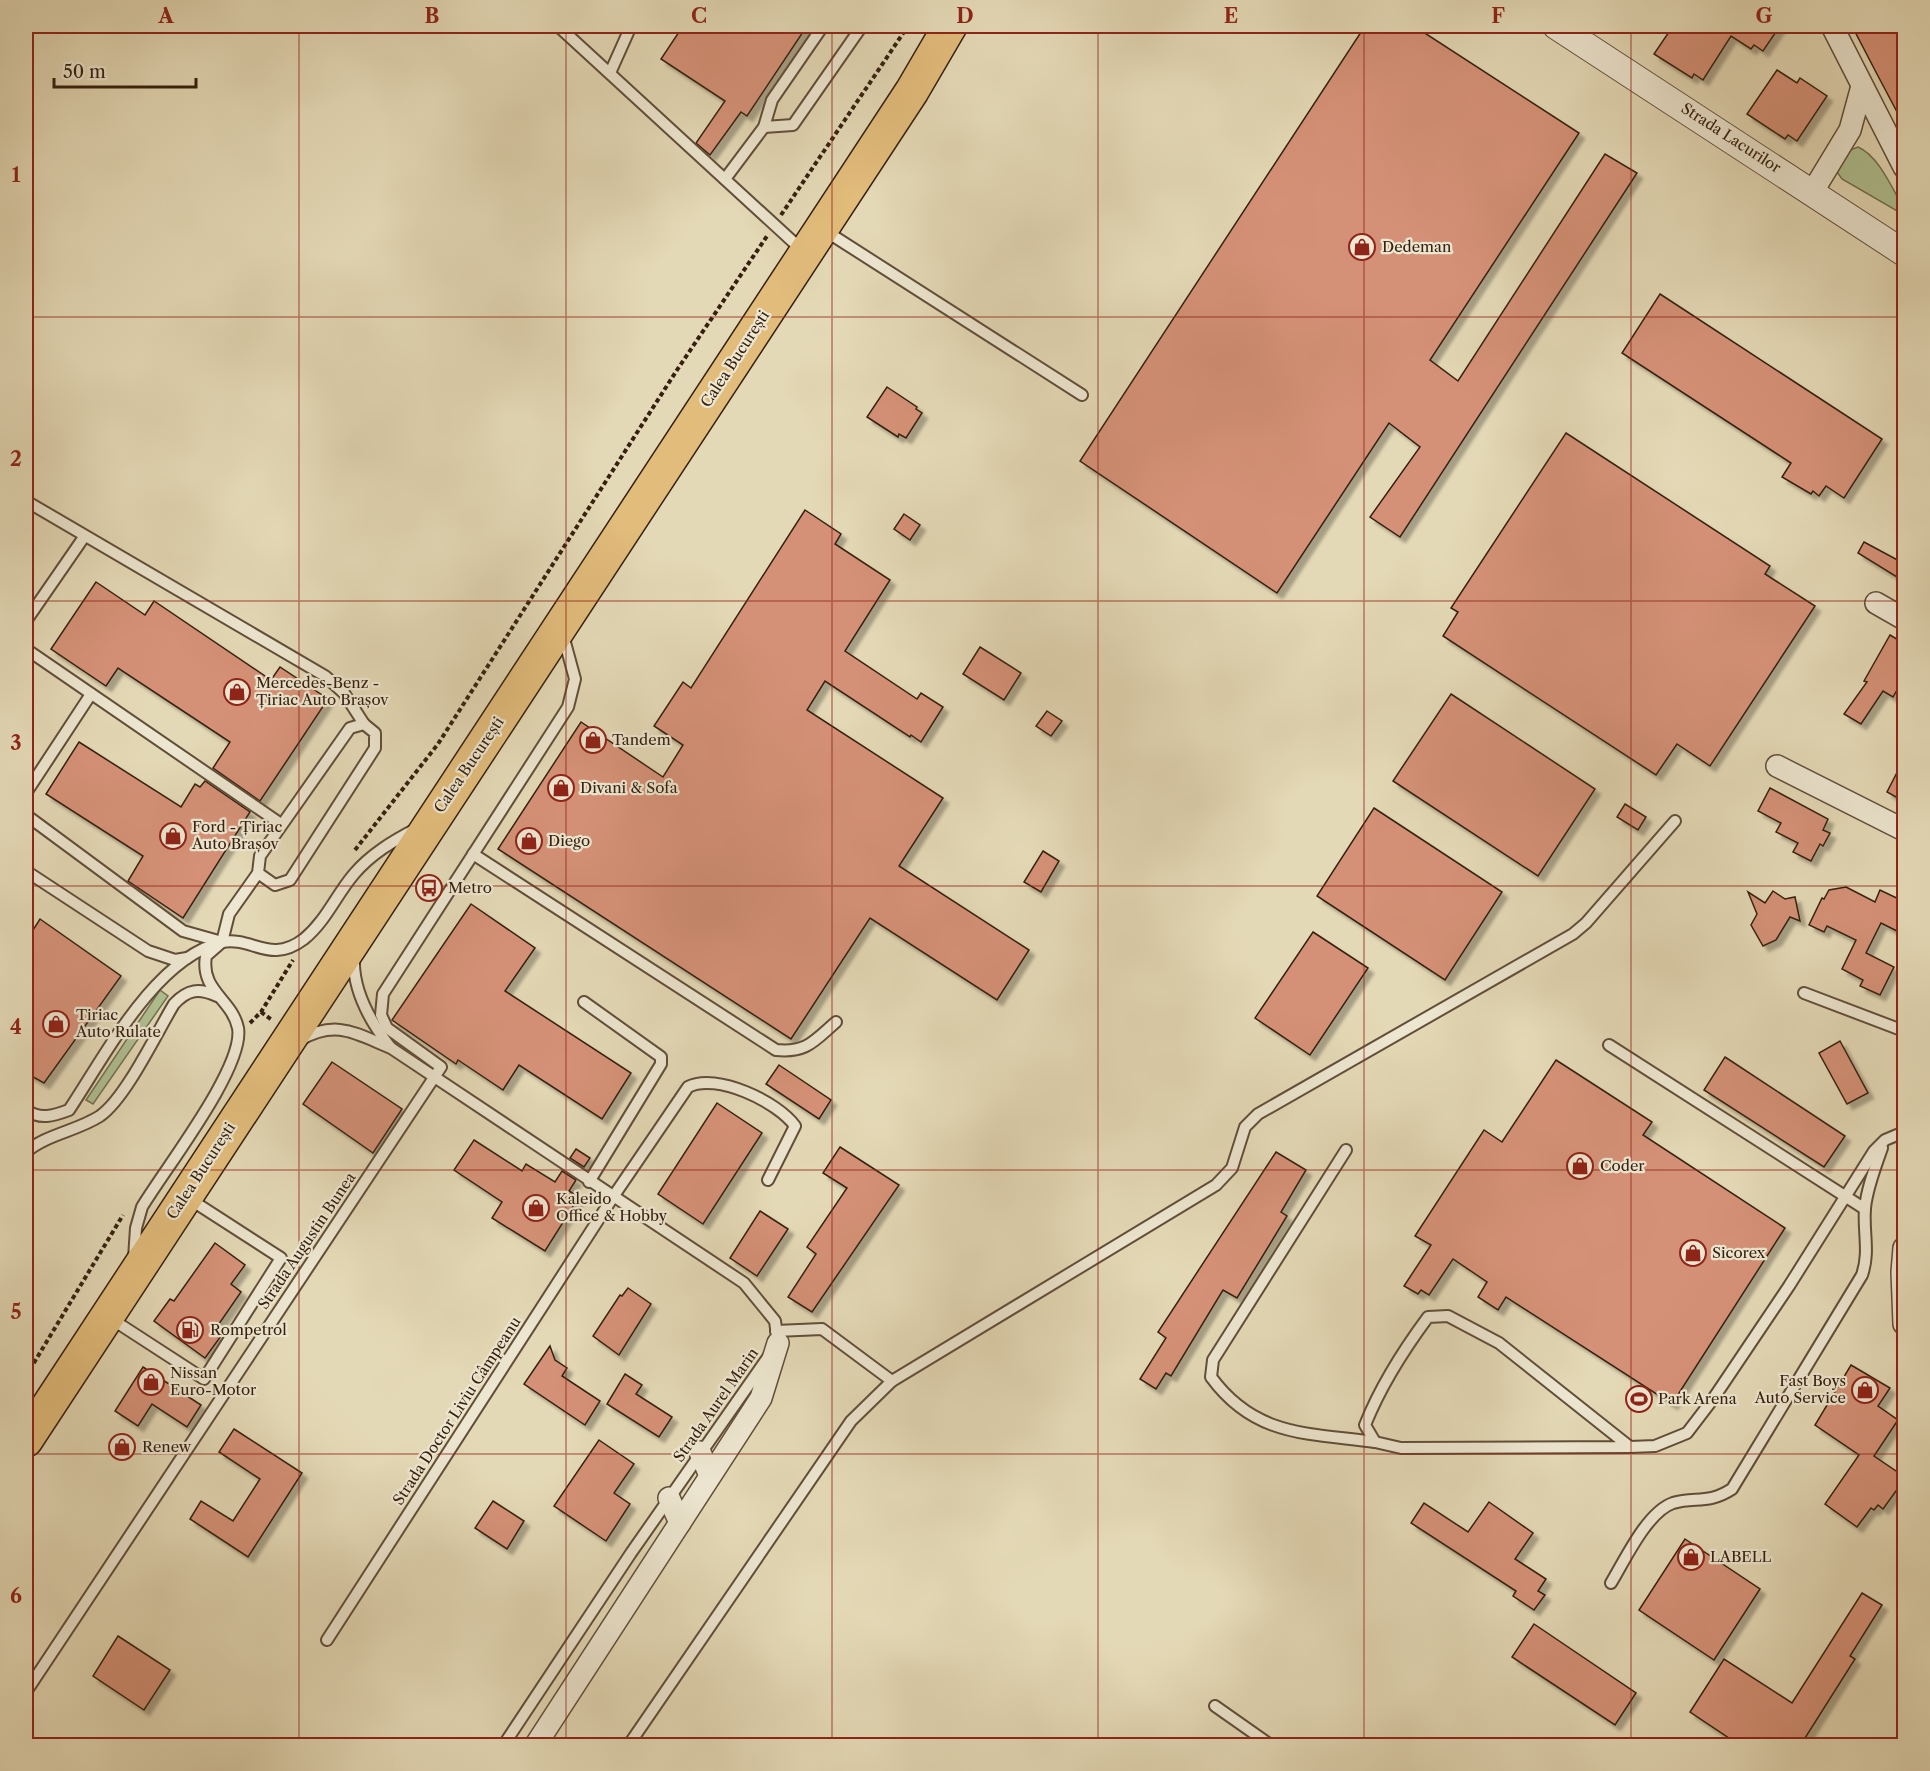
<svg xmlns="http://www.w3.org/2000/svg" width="1930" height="1771" font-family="'Libre Caslon Text',serif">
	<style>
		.green { fill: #afc092; stroke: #727050; stroke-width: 1.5 }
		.building { fill: #d59177; stroke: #35200f; stroke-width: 1.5; filter: url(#shadow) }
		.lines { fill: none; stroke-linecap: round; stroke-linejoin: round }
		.service-casing { stroke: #614e39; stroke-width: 14 }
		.minor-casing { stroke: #614e39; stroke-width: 24 }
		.tertiary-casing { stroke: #614e39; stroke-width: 28 }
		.primary-casing { stroke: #35200f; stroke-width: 36 }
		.path { stroke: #35200f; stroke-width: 4; stroke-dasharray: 4.5 3; stroke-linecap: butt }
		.service { stroke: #ede6d0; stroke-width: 10 }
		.minor { stroke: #ede6d0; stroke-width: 21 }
		.tertiary { stroke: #ede6d0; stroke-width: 26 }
		.primary { stroke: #e2bc7b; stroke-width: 33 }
		.grid { fill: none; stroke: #8f2418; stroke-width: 1.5; stroke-opacity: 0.55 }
		.labels { text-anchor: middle; stroke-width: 4.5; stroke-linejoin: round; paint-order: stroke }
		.street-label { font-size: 15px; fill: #35200f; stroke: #ede6d0 }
		.poi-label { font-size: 15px; fill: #35200f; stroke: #ede6d0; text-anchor: start }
		.neatline { fill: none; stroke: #8f2418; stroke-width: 2 }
		.grid-label { font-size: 20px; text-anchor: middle; font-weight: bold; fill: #8f2418 }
	</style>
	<defs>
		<filter id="shadow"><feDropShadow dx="5.5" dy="5.5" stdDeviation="1.5" flood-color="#0004"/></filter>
	</defs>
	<rect width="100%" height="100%" fill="#e4d9b6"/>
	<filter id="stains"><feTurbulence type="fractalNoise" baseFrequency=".00333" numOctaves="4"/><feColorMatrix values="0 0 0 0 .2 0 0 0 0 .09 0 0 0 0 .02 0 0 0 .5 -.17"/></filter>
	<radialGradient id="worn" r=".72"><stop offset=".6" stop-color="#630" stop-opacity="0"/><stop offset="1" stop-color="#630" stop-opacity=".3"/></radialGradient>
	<g class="green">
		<path d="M 1858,147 C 1879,156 1893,190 1904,209 L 1904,215 L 1842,179 L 1837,172 L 1850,150 Z"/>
		<path d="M 160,990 L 168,996 L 93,1104 L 86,1100 Z"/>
	</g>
	<g class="building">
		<path d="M 683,26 L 807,26 L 747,116 L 741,112 L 710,155 L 696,143 L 725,101 L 661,59 Z"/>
		<path d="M 1365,26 L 1414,26 L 1579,133 L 1430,360 L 1458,381 L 1605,154 L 1637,173 L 1400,537 L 1370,517 L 1420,447 L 1389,423 L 1277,593 L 1080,461 Z"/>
		<path d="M 1673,26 L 1780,26 L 1763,51 L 1754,45 L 1751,49 L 1731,36 L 1703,80 L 1694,74 L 1692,78 L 1654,54 Z"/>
		<path d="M 1852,26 L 1905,26 L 1905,127 L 1878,76 Z"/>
		<path d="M 1777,70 L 1797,83 L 1800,78 L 1827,96 L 1797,141 L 1788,135 L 1785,139 L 1747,114 Z"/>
		<path d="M 1660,294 L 1882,439 L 1844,498 L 1826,486 L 1819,496 L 1813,491 L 1811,494 L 1782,477 L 1791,463 L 1622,353 Z"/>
		<path d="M 887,387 L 917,407 L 916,409 L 922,413 L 906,438 L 899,434 L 898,437 L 867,417 Z"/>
		<path d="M 1566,433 L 1770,566 L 1765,574 L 1815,606 L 1710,766 L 1677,744 L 1656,775 L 1443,636 L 1458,612 L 1451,608 Z"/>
		<path d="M 805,510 L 841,534 L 835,544 L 890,580 L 845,651 L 917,699 L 921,693 L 943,707 L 921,742 L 911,735 L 910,737 L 825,681 L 807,710 L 943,798 L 899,866 L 1029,950 L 997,1000 L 870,918 L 791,1039 L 498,849 L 581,722 L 663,777 L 683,745 L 654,726 L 683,682 L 691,688 Z"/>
		<path d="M 904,514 L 920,525 L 910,540 L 894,529 Z"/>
		<path d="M 1864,542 L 1905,564 L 1905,582 L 1858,553 Z"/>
		<path d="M 96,582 L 145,615 L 154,601 L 271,680 L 280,667 L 328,699 L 260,801 L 213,768 L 230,742 L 118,668 L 106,686 L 51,649 Z"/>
		<path d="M 1890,635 L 1905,644 L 1905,676 L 1893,697 L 1883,691 L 1861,724 L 1844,714 L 1867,682 L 1864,681 Z"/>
		<path d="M 980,647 L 1021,673 L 1004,700 L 963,674 Z"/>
		<path d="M 1451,694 L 1595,789 L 1538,876 L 1393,781 Z"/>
		<path d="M 1047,711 L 1062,721 L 1051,736 L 1036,726 Z"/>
		<path d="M 79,742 L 181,807 L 195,784 L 200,787 L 205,781 L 250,812 L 183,918 L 128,881 L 143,856 L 46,794 Z"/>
		<path d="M 1905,757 L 1905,802 L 1887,792 Z"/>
		<path d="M 1770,788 L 1828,819 L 1823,830 L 1830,833 L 1823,846 L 1820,844 L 1811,861 L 1793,852 L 1798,843 L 1776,832 L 1781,823 L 1758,811 Z"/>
		<path d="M 1625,804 L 1646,817 L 1638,830 L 1617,817 Z"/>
		<path d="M 1374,808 L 1502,892 L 1445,980 L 1317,896 Z"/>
		<path d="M 1043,851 L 1059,861 L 1041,892 L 1024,882 Z"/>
		<path d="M 1846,887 L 1875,902 L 1880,890 L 1905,902 L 1905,935 L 1881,923 L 1866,953 L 1894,967 L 1880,995 L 1860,986 L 1863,980 L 1842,969 L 1856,940 L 1827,926 L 1824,932 L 1809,925 L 1822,898 L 1824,899 L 1829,890 Z"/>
		<path d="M 1773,891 L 1785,899 L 1795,897 L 1800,921 L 1790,917 L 1776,940 L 1763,946 L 1751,925 L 1757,914 L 1748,892 L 1765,903 Z"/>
		<path d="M 471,904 L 535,948 L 505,991 L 631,1073 L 602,1119 L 519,1065 L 503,1090 L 458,1060 L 456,1064 L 392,1020 Z"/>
		<path d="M 40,919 L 121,976 L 44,1083 L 26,1073 L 26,941 Z"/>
		<path d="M 1313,932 L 1368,968 L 1310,1055 L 1255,1018 Z"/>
		<path d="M 1840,1041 L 1868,1093 L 1847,1104 L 1819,1053 Z"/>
		<path d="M 1725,1057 L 1845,1136 L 1824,1167 L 1704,1090 Z"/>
		<path d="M 1556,1060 L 1652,1122 L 1643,1135 L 1785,1228 L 1672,1404 L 1506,1297 L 1498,1310 L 1478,1297 L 1487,1282 L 1453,1259 L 1429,1295 L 1421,1290 L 1418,1294 L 1404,1286 L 1431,1245 L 1415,1236 L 1484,1130 L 1502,1142 Z"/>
		<path d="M 332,1062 L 402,1109 L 373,1153 L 303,1104 Z"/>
		<path d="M 779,1065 L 831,1100 L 819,1119 L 766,1084 Z"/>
		<path d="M 717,1103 L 762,1133 L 703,1224 L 658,1194 Z"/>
		<path d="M 474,1140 L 522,1171 L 526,1164 L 555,1182 L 562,1171 L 576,1180 L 569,1191 L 579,1197 L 545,1251 L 492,1218 L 502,1202 L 454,1170 Z"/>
		<path d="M 840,1147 L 899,1185 L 812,1312 L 788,1297 L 816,1254 L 807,1247 L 847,1188 L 823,1173 Z"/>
		<path d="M 576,1149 L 590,1158 L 584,1167 L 570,1158 Z"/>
		<path d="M 1276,1152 L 1306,1170 L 1281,1212 L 1287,1216 L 1237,1298 L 1223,1290 L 1171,1376 L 1166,1373 L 1156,1389 L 1140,1379 L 1166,1338 L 1158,1332 Z"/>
		<path d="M 760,1211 L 788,1229 L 757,1276 L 730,1258 Z"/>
		<path d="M 215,1243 L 245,1265 L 231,1284 L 241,1292 L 214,1331 L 221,1336 L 205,1358 L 154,1321 L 170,1299 L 174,1301 Z"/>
		<path d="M 628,1288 L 651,1304 L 619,1355 L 593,1336 L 620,1295 L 622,1296 Z"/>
		<path d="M 550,1346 L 555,1360 L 567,1368 L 562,1376 L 600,1401 L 585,1425 L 524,1384 Z"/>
		<path d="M 1851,1365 L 1890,1388 L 1878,1406 L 1898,1420 L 1874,1456 L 1899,1473 L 1898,1476 L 1904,1480 L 1883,1509 L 1878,1505 L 1874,1510 L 1871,1508 L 1857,1527 L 1825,1504 L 1859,1455 L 1815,1425 Z"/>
		<path d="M 143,1367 L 201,1405 L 187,1427 L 152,1404 L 138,1426 L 115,1411 Z"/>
		<path d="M 625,1374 L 642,1385 L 636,1394 L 672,1417 L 659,1437 L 607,1404 Z"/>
		<path d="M 234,1429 L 302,1473 L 248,1557 L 190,1519 L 201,1501 L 233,1521 L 260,1479 L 219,1452 Z"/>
		<path d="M 599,1440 L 634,1464 L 614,1493 L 630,1504 L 606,1541 L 554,1506 Z"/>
		<path d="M 493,1501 L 524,1521 L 507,1549 L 475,1528 Z"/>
		<path d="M 1489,1502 L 1533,1533 L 1515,1559 L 1546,1579 L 1538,1591 L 1545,1595 L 1534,1610 L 1513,1596 L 1516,1591 L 1411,1523 L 1424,1503 L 1468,1532 Z"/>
		<path d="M 1685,1539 L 1760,1589 L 1714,1660 L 1639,1610 Z"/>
		<path d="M 1862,1593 L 1882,1605 L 1850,1656 L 1855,1659 L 1800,1746 L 1741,1746 L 1690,1712 L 1724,1659 L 1792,1703 Z"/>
		<path d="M 1534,1624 L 1636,1693 L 1615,1725 L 1512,1657 Z"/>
		<path d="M 118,1636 L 170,1670 L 144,1710 L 93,1676 Z"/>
	</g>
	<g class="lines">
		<defs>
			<g id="service">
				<path d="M 558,26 L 803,251"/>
				<path d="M 610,73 L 631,26"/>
				<path d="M 764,127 L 793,125 L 862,26"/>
				<path d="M 725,179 L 764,127 L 772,100 L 823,26"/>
				<path d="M 824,230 L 1082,395"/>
				<path d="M 26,501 L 325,676 L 344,693 L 364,724"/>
				<path d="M 26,621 L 84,537"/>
				<path d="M 26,649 L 281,824"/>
				<path d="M 26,793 L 91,694"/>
				<path d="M 26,815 L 183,931 L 222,942"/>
				<path d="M 473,854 L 776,1050 C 807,1053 814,1041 836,1022"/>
				<path d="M 26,871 L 148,951 L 175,960 L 187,958"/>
				<path d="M 354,956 C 352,990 371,1023 391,1048"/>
				<path d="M 1804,993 L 1904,1031"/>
				<path d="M 584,1002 L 661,1057 L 661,1064 L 589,1182"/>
				<path d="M 300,1040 C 337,1019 356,1034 391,1048 L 744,1283 L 775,1321 L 778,1343 L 631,1553 L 503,1746"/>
				<path d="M 1609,1045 L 1865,1209"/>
				<path d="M 26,1110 C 40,1120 53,1116 69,1110 C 105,1056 155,958 222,942 C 252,936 270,965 304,939 C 326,921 336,895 354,874 C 371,854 393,841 416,829"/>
				<path d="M 1346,1150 L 1213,1360 L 1211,1377 C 1255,1437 1308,1433 1375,1442"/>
				<path d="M 26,1152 C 47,1134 77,1131 100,1116 C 126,1098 157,1032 174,1004 C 188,989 199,988 217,996"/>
				<path d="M 134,1258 L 136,1228 L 142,1207 C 164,1170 245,1067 238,1028 C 232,999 200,991 206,956 L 222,942 L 229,914 L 258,873 L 260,856 L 350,728 L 364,724 L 375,733 L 375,748 L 290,880 L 275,885 L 258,873"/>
				<path d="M 110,1318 L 204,1379 L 281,1258 L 188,1198"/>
				<path d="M 776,1331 L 822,1329 L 892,1381"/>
				<path d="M 1630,1447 L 1401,1448 L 1375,1442 L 1365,1425 C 1381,1385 1402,1352 1428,1317 L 1448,1316 L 1499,1343 L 1630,1447 L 1655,1446 L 1687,1433 L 1713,1399 L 1789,1286 L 1874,1151 L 1885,1140 L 1904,1132"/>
				<path d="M 1611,1583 C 1625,1560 1647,1512 1673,1503 C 1695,1496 1707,1505 1732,1489 L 1862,1275 C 1870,1252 1863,1232 1865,1208 C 1867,1188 1875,1168 1882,1148"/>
				<path d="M 327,1640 L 613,1197 L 688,1087 C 716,1072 778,1102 795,1126 L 768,1180"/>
				<path d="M 26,1692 L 441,1067 L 387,1028 L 381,1015 L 383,994 L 568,707 L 575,679 L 563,635"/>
				<path d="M 1215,1706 L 1272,1746"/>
				<path d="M 540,1738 L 556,1746"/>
				<path d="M 628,1746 L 851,1421 L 892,1381 L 1216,1185 L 1232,1168 L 1245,1127 L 1258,1114 L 1573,934 L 1586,923 L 1675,821"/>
			</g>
			<g id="minor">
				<path d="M 1832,26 L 1904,167"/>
				<path d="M 1813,191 L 1850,130 L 1862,86"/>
				<path d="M 1876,603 L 1904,619"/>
				<path d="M 1777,766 L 1904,830"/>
				<path d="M 1904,1248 L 1902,1272 L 1904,1324"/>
				<path d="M 700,1452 L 710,1476"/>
				<path d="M 669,1498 L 680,1523"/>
				<path d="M 535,1746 L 761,1398 L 778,1343"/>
			</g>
			<path id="tertiary" d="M 1556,26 L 1904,253"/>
			<path id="primary" d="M 26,1440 L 912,91 L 950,26"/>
		</defs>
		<use href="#service" class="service-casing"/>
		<use href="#minor" class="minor-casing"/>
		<use href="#tertiary" class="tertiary-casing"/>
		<use href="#primary" class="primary-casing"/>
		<g class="path">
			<path d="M 781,215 L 908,26"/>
			<path d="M 355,850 L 438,744 L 677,370 L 767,236"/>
			<path d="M 261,1012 L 272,1020"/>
			<path d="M 250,1023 L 261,1012 L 293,960"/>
			<path d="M 26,1376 L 123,1215"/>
		</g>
		<use href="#service" class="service"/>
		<use href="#minor" class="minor"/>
		<use href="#tertiary" class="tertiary"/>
		<use href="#primary" class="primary"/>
	</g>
	<path class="grid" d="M 299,26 L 299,1746M 566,26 L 566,1746M 832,26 L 832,1746M 1098,26 L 1098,1746M 1364,26 L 1364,1746M 1631,26 L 1631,1746M 26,317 L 1904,317M 26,601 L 1904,601M 26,886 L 1904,886M 26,1170 L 1904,1170M 26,1454 L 1904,1454"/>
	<defs>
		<symbol id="shop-ring" viewBox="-11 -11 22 22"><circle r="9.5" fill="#ede6d0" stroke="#8f2418" stroke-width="1.5"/><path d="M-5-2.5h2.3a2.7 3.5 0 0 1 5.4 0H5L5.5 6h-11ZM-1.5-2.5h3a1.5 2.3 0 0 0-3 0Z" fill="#8f2418"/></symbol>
		<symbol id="bus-ring" viewBox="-11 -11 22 22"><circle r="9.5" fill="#ede6d0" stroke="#8f2418" stroke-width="1.5"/><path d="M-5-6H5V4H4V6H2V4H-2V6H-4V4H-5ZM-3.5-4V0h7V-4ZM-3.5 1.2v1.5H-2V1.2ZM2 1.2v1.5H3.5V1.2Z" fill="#8f2418"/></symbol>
		<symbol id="fuel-ring" viewBox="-11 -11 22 22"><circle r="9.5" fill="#ede6d0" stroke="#8f2418" stroke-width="1.5"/><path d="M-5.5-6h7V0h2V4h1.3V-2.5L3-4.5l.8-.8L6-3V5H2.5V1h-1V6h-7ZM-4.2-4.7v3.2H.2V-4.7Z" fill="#8f2418"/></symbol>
		<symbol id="stadium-ring" viewBox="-11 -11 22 22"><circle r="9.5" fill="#ede6d0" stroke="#8f2418" stroke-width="1.5"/><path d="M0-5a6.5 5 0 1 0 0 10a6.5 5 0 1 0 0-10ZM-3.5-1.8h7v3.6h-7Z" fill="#8f2418"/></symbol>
	</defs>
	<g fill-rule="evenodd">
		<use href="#shop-ring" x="1347" y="232" width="30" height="30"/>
		<use href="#shop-ring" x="222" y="677" width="30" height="30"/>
		<use href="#shop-ring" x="578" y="725" width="30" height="30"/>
		<use href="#shop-ring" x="546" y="773" width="30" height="30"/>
		<use href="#shop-ring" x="158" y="821" width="30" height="30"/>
		<use href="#shop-ring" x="514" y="826" width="30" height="30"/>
		<use href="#bus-ring" x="414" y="873" width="30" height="30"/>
		<use href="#shop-ring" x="41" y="1009" width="30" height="30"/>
		<use href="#shop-ring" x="1565" y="1151" width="30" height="30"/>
		<use href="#shop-ring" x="521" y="1193" width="30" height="30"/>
		<use href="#shop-ring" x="1678" y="1238" width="30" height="30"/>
		<use href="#fuel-ring" x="175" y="1315" width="30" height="30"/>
		<use href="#shop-ring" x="136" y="1367" width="30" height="30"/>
		<use href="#shop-ring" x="1850" y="1375" width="30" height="30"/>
		<use href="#stadium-ring" x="1624" y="1384" width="30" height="30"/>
		<use href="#shop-ring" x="107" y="1432" width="30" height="30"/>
		<use href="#shop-ring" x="1676" y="1542" width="30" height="30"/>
	</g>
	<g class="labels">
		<g class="street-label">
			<text transform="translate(1731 138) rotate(33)" y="5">Strada Lacurilor</text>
			<text transform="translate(735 359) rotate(-57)" y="5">Calea București</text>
			<text transform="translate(469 765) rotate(-56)" y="5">Calea București</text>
			<text transform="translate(201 1171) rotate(-57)" y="5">Calea București</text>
			<text transform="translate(307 1241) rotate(-56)" y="5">Strada Augustin Bunea</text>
			<text transform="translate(716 1405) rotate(-55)" y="5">Strada Aurel Marin</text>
			<text transform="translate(457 1411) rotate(-57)" y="5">Strada Doctor Liviu Câmpeanu</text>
		</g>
		<g class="poi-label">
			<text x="1382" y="252">Dedeman</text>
			<text x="256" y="688">Mercedes-Benz -<tspan x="256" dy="17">Țiriac Auto Brașov</tspan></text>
			<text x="612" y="745">Tandem</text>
			<text x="580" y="793">Divani &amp; Sofa</text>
			<text x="192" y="832">Ford - Țiriac<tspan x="192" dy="17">Auto Brașov</tspan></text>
			<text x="548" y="846">Diego</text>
			<text x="448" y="893">Metro</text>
			<text x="76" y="1020">Tiriac<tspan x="76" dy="17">Auto Rulate</tspan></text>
			<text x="1600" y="1171">Coder</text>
			<text x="556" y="1204">Kaleido<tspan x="556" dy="17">Office &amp; Hobby</tspan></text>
			<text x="1712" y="1258">Sicorex</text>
			<text x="210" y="1335">Rompetrol</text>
			<text x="170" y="1378">Nissan<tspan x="170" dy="17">Euro-Motor</tspan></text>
			<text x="1846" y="1386" text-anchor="end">Fast Boys<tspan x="1846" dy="17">Auto Service</tspan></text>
			<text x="1658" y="1404">Park Arena</text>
			<text x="142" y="1452">Renew</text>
			<text x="1710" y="1562">LABELL</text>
		</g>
	</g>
	<rect width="1930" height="1771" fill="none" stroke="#e4d9b6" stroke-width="66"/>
	<path d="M54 78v9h142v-9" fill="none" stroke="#35200f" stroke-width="3"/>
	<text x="63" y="78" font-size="18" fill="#35200f" stroke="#ede6d0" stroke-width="4.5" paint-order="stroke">50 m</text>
	<rect x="33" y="33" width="1864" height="1705" class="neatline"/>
	<g class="grid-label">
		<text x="166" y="23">A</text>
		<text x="432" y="23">B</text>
		<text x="699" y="23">C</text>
		<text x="965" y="23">D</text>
		<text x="1231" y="23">E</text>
		<text x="1498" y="23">F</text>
		<text x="1764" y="23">G</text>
		<text x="16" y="182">1</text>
		<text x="16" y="466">2</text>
		<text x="16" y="750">3</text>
		<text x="16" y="1034">4</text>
		<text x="16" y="1319">5</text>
		<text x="16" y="1603">6</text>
	</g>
	<rect width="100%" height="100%" filter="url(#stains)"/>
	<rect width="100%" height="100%" fill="url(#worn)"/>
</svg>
